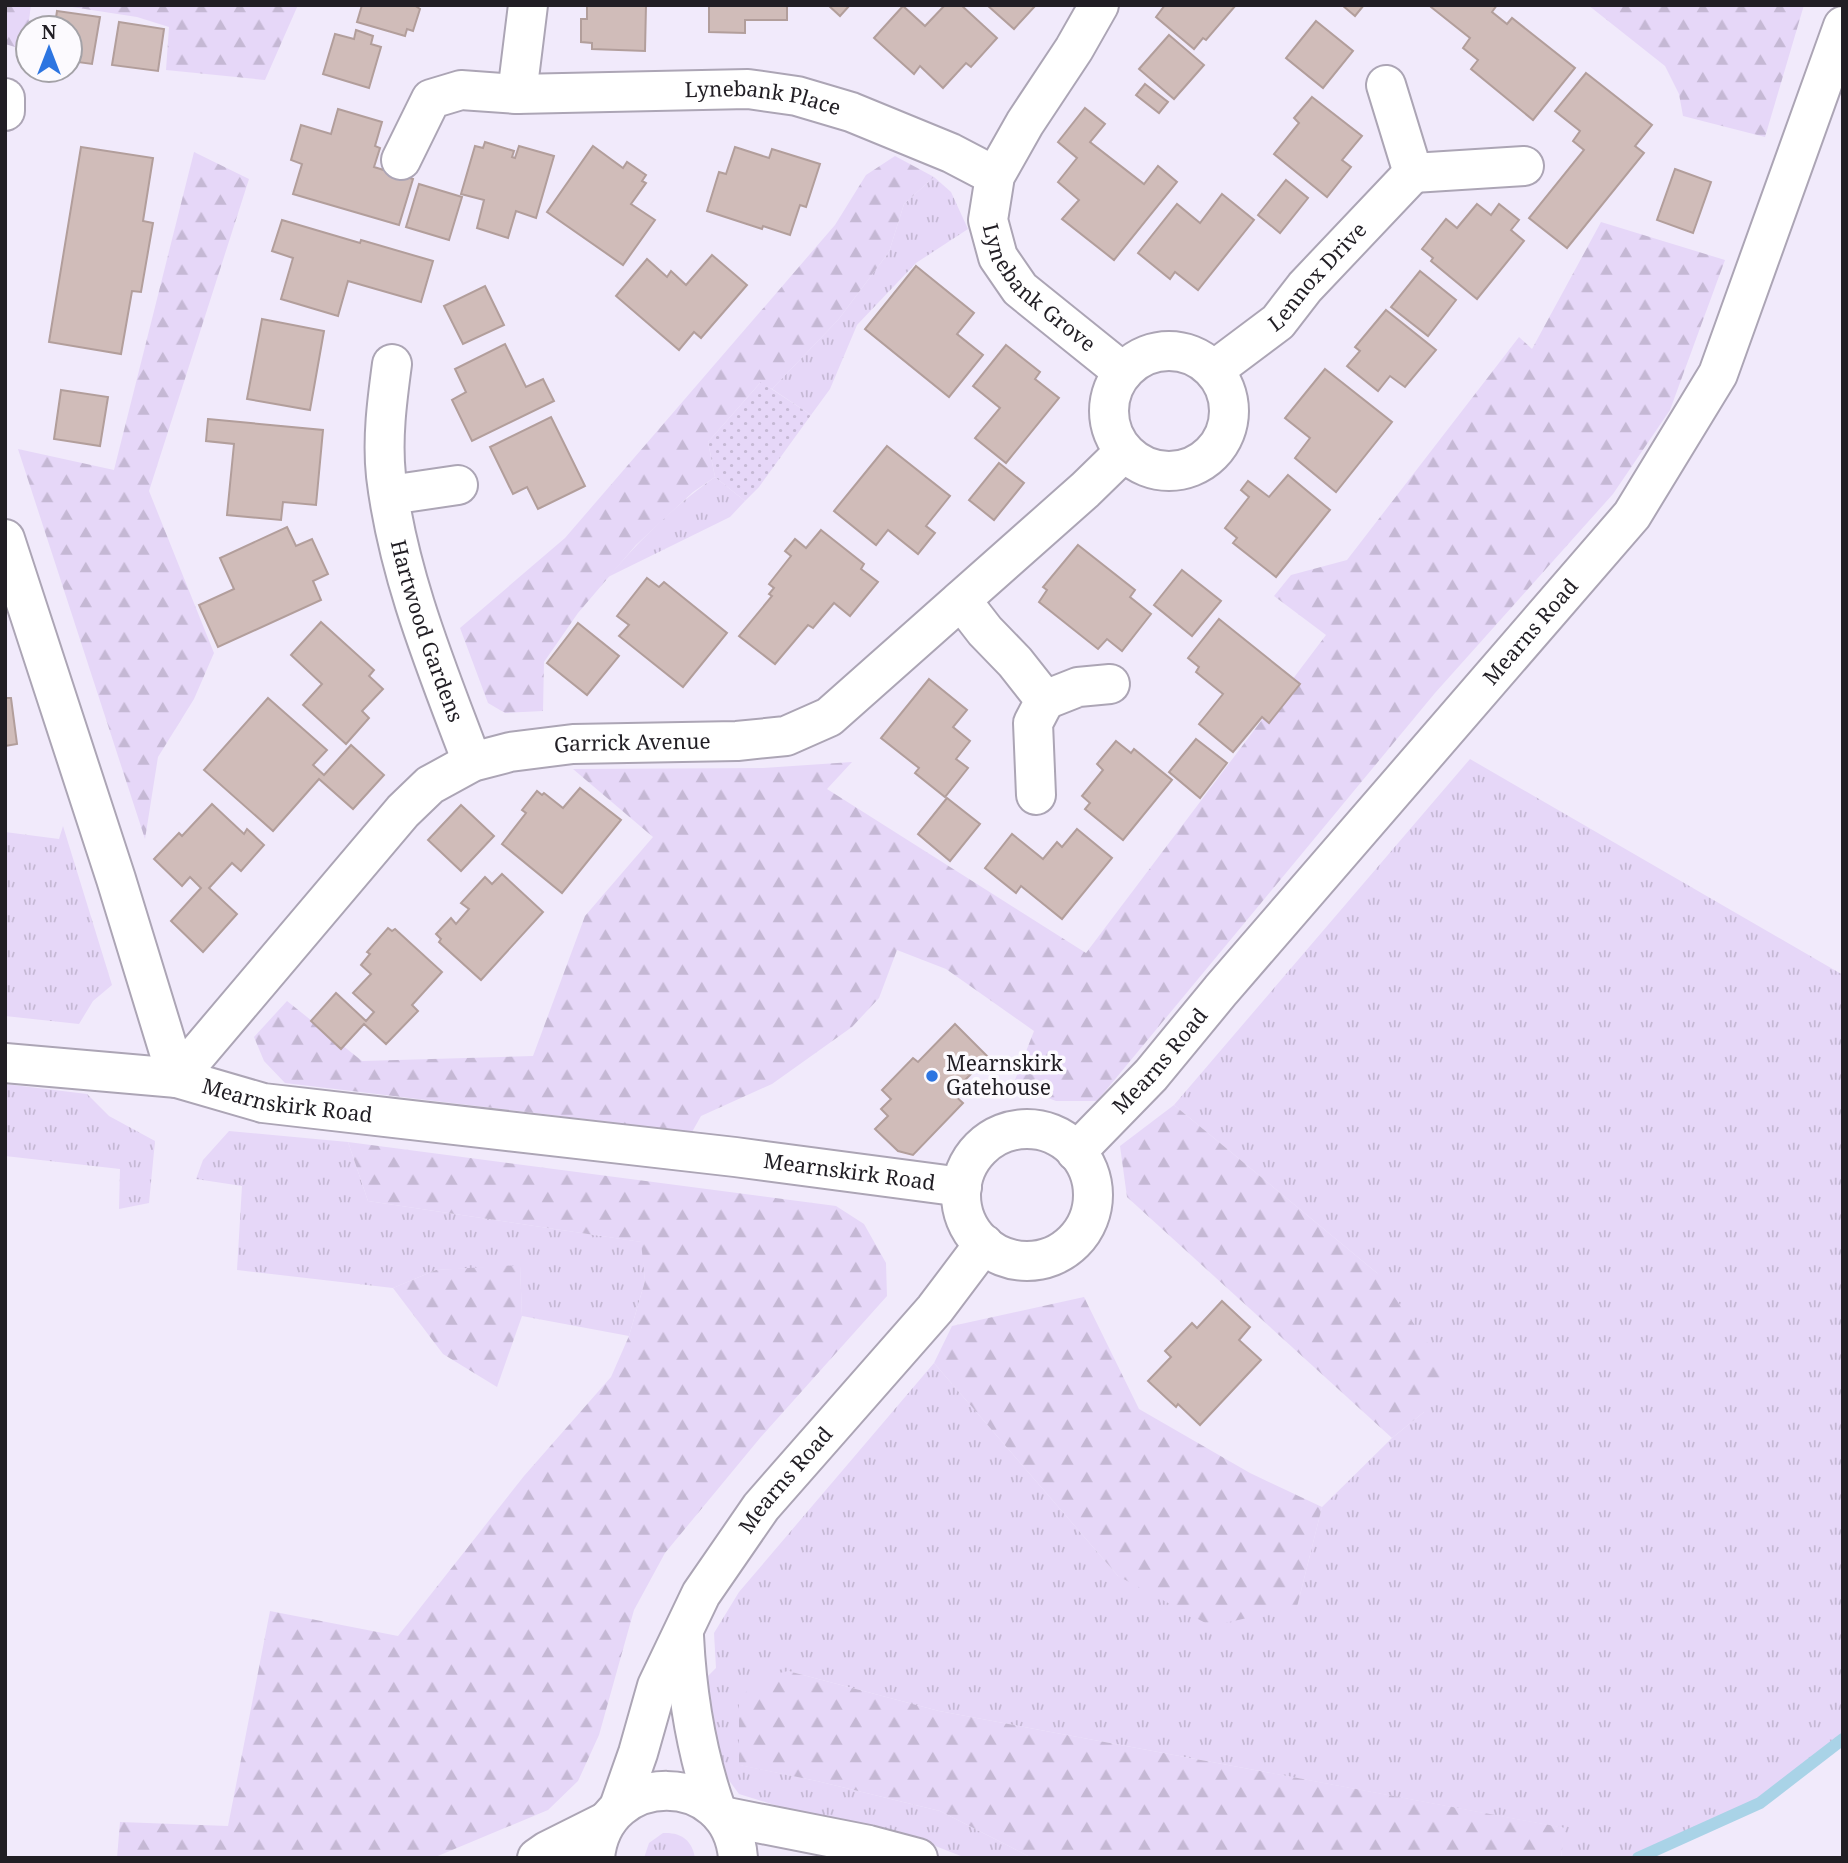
<svg xmlns="http://www.w3.org/2000/svg" width="1848" height="1863" font-family="'Noto Serif',serif">
	<style>
		.grass { fill: url(#grass-tufts) }
		.forest { fill: url(#forest-firs) }
		.park { fill: url(#park-dots) }
		.lines { fill: none; stroke-linecap: round; stroke-linejoin: round }
		.stream { stroke: #a9d3e7; stroke-width: 12 }
		.building { fill: #d0bcb9; stroke: #b29e9b; stroke-width: 2 }
		.street-casing { stroke: #aca5b5; stroke-width: 42 }
		.secondary-casing { stroke: #aca5b5; stroke-width: 42 }
		.highway-casing { stroke: #aca5b5; stroke-width: 42 }
		.street { stroke: #fff; stroke-width: 38 }
		.secondary { stroke: #fff; stroke-width: 38 }
		.highway { stroke: #fff; stroke-width: 38 }
		.poi-dot { fill: #2d75e1; stroke: #fcfafe; stroke-width: 2.5 }
		.labels { text-anchor: middle; stroke-width: 7; stroke-linejoin: round; paint-order: stroke }
		.street-label { font-size: 21px; fill: #211e24; stroke: #fcfafe }
		.poi-label { font-size: 21px; fill: #211e24; stroke: #fcfafe; text-anchor: start }
	</style>
	<defs>
		<pattern id="grass-tufts" width="24" height="20" patternUnits="userSpaceOnUse" patternTransform="scale(1.75)"><rect width="24" height="20" fill="#e6d7f8"/><path d="M3 7l-1-3M5 7V3M7 7l1-3M15 17l-1-3M17 17v-4M19 17l1-3" fill="none" stroke="#c5b8d4"/></pattern>
		<pattern id="forest-firs" width="22" height="20" patternUnits="userSpaceOnUse" patternTransform="scale(1.75)"><rect width="22" height="20" fill="#e6d7f8"/><path d="M5 1l3.5 6h-7zM16 11l3.5 6h-7z" fill="#c5b8d4"/></pattern>
		<pattern id="park-dots" width="8" height="8" patternUnits="userSpaceOnUse" patternTransform="scale(1.75)"><rect width="8" height="8" fill="#e6d7f8"/><path d="M2 2h.1M6 6h.1" fill="none" stroke="#c5b8d4" stroke-width="1.8" stroke-linecap="round"/></pattern>
	</defs>
	<rect width="100%" height="100%" fill="#f1eafb"/>
	<g class="grass">
		<path d="M 934,177 L 951,192 L 968,229 L 916,263 L 857,325 L 830,389 L 811,415 L 772,389 L 838,320 L 889,252 L 904,204 Z"/>
		<path d="M 715,477 L 745,501 L 730,517 L 608,577 C 640,540 675,505 715,477 Z"/>
		<path d="M 1470,759 L 1843,975 L 1843,1739 L 1760,1803 L 1638,1858 L 1561,1858 L 1564,1828 L 939,1711 L 788,1671 L 740,1765 L 817,1781 L 940,1811 L 1032,1858 L 966,1858 L 920,1840 L 781,1807 L 739,1794 L 728,1779 L 709,1722 L 708,1676 L 716,1668 L 714,1633 L 739,1592 L 934,1363 L 1118,1576 L 1297,1607 L 1322,1507 L 1392,1438 L 1424,1412 L 1377,1273 L 1174,1105 Z"/>
		<path d="M 63,826 L 112,985 L 93,1001 L 79,1024 L 5,1016 L 5,832 L 59,839 Z"/>
		<path d="M 5,1084 L 87,1094 L 109,1116 L 155,1141 L 149,1203 L 119,1209 L 120,1169 L 5,1156 Z"/>
		<path d="M 229,1131 L 348,1142 L 368,1201 L 642,1242 L 645,1281 L 629,1336 L 522,1316 L 520,1266 L 436,1270 L 393,1288 L 237,1270 L 242,1186 L 196,1179 L 203,1160 Z"/>
		<path d="M 663,1833 C 681,1832 692,1840 695,1858 L 644,1858 L 649,1843 Z"/>
	</g>
	<g class="forest">
		<path d="M 5,5 L 31,5 L 25,50 L 5,44 Z"/>
		<path d="M 59,5 L 298,5 L 265,80 L 166,70 L 169,27 L 137,17 Z"/>
		<path d="M 1588,5 L 1804,5 L 1765,137 L 1683,116 L 1679,94 L 1665,66 Z"/>
		<path d="M 194,152 L 249,179 L 149,491 L 214,653 L 194,699 L 158,757 L 145,839 L 18,449 L 114,470 Z"/>
		<path d="M 895,156 L 934,177 L 904,204 L 889,252 L 838,320 L 772,389 L 760,383 L 708,442 L 715,477 L 693,492 L 636,545 L 578,613 L 544,662 L 543,711 L 505,713 L 488,703 L 460,628 L 565,538 L 835,225 L 866,175 Z"/>
		<path d="M 1601,222 L 1725,260 L 1670,410 L 1613,494 L 1435,693 L 1097,1101 L 1056,1101 L 1013,1085 L 1034,1031 L 946,969 L 897,950 L 879,998 L 852,1027 L 772,1084 L 701,1116 L 692,1132 L 285,1083 L 264,1061 L 254,1037 L 287,1001 L 362,1061 L 533,1056 L 585,916 L 653,837 L 573,769 L 763,768 L 852,762 L 827,789 L 1086,953 L 1326,635 L 1274,596 L 1291,575 L 1347,560 L 1519,337 L 1532,349 Z"/>
		<path d="M 1174,1105 L 1377,1273 L 1451,1375 L 1424,1412 L 1392,1438 L 1127,1197 L 1120,1146 Z"/>
		<path d="M 348,1142 L 836,1206 L 864,1224 L 886,1263 L 887,1296 L 760,1438 L 665,1553 L 634,1610 L 599,1735 L 578,1781 L 548,1810 L 433,1858 L 117,1858 L 120,1822 L 228,1826 L 270,1611 L 398,1636 L 524,1476 L 611,1377 L 629,1336 L 645,1281 L 641,1242 L 368,1201 Z"/>
		<path d="M 520,1265 L 522,1316 L 497,1387 L 443,1354 L 393,1288 L 436,1270 Z"/>
		<path d="M 1084,1297 L 1139,1409 L 1250,1473 L 1322,1507 L 1297,1607 L 1211,1626 L 1118,1576 L 934,1363 L 952,1326 Z"/>
		<path d="M 788,1671 L 939,1711 L 1565,1828 L 1561,1858 L 1032,1858 L 940,1811 L 817,1781 L 739,1765 L 739,1704 L 754,1679 Z"/>
	</g>
	<path class="park" d="M 761,382 L 811,415 L 759,487 L 745,501 L 715,477 L 708,442 Z"/>
	<g class="lines">
		<path class="stream" d="M 1638,1858 L 1760,1803 L 1843,1739"/>
	</g>
	<g class="building">
		<path d="M 362,5 L 414,5 L 420,9 L 413,31 L 407,29 L 405,36 L 357,22 Z"/>
		<path d="M 587,5 L 646,5 L 645,51 L 592,49 L 592,43 L 581,42 L 581,19 L 587,19 Z"/>
		<path d="M 709,5 L 787,5 L 787,20 L 745,20 L 745,33 L 709,32 Z"/>
		<path d="M 828,5 L 850,5 L 840,16 Z"/>
		<path d="M 945,5 L 961,5 L 997,38 L 971,67 L 966,63 L 943,88 L 920,66 L 914,74 L 874,38 L 903,6 L 925,26 Z"/>
		<path d="M 987,5 L 1036,5 L 1014,29 Z"/>
		<path d="M 1165,5 L 1236,5 L 1206,40 L 1203,38 L 1194,49 L 1156,17 Z"/>
		<path d="M 1342,5 L 1364,5 L 1355,16 Z"/>
		<path d="M 1432,5 L 1497,5 L 1492,12 L 1507,24 L 1512,18 L 1575,68 L 1533,120 L 1471,69 L 1478,60 L 1463,48 L 1470,38 L 1431,7 Z"/>
		<path d="M 57,11 L 100,17 L 92,64 L 70,61 L 70,28 L 38,28 L 38,23 L 55,25 Z"/>
		<path d="M 1316,21 L 1353,51 L 1323,88 L 1286,58 Z"/>
		<path d="M 119,22 L 164,29 L 158,71 L 112,65 Z"/>
		<path d="M 356,30 L 373,36 L 371,44 L 381,47 L 369,88 L 323,74 L 335,34 L 354,39 Z"/>
		<path d="M 1169,35 L 1204,65 L 1174,99 L 1139,69 Z"/>
		<path d="M 1586,73 L 1652,125 L 1635,146 L 1644,153 L 1567,248 L 1529,218 L 1584,150 L 1573,141 L 1580,131 L 1555,111 Z"/>
		<path d="M 1145,84 L 1168,102 L 1159,113 L 1136,95 Z"/>
		<path d="M 1312,97 L 1362,136 L 1342,160 L 1351,167 L 1327,197 L 1274,154 L 1299,123 L 1294,118 Z"/>
		<path d="M 1085,108 L 1105,124 L 1090,142 L 1144,184 L 1158,166 L 1177,182 L 1114,260 L 1062,219 L 1079,200 L 1058,182 L 1077,158 L 1058,142 Z"/>
		<path d="M 338,109 L 382,122 L 375,146 L 380,148 L 374,167 L 413,179 L 399,225 L 293,194 L 302,164 L 291,160 L 301,125 L 331,134 Z"/>
		<path d="M 485,142 L 514,151 L 512,157 L 515,158 L 519,146 L 554,156 L 536,218 L 516,211 L 508,238 L 477,228 L 484,200 L 461,194 L 475,146 L 483,148 Z"/>
		<path d="M 593,146 L 623,168 L 627,162 L 646,175 L 642,181 L 646,183 L 631,204 L 655,220 L 623,265 L 547,212 Z"/>
		<path d="M 81,147 L 153,158 L 143,221 L 153,223 L 141,292 L 132,291 L 121,354 L 49,342 Z"/>
		<path d="M 735,147 L 769,158 L 772,149 L 820,164 L 806,207 L 800,205 L 790,235 L 763,226 L 762,229 L 707,211 L 719,172 L 726,174 Z"/>
		<path d="M 1675,169 L 1711,182 L 1693,233 L 1657,220 Z"/>
		<path d="M 1286,180 L 1308,198 L 1280,233 L 1258,215 Z"/>
		<path d="M 419,184 L 462,197 L 449,240 L 406,227 Z"/>
		<path d="M 1222,194 L 1254,220 L 1198,290 L 1175,272 L 1170,279 L 1138,253 L 1177,204 L 1200,223 Z"/>
		<path d="M 1477,204 L 1491,215 L 1499,204 L 1519,220 L 1511,230 L 1524,241 L 1477,299 L 1431,261 L 1433,258 L 1422,249 L 1446,219 L 1457,228 Z"/>
		<path d="M 282,220 L 360,243 L 361,240 L 433,261 L 421,302 L 348,281 L 338,316 L 281,299 L 293,258 L 272,251 Z"/>
		<path d="M 712,255 L 747,285 L 701,338 L 694,332 L 679,350 L 616,296 L 647,259 L 667,277 L 671,271 L 686,285 Z"/>
		<path d="M 916,266 L 974,313 L 957,334 L 983,355 L 949,397 L 865,329 Z"/>
		<path d="M 1420,271 L 1456,300 L 1428,336 L 1391,307 Z"/>
		<path d="M 485,286 L 504,325 L 463,344 L 444,306 Z"/>
		<path d="M 1386,310 L 1436,350 L 1405,387 L 1390,376 L 1378,391 L 1347,366 L 1360,351 L 1355,347 Z"/>
		<path d="M 262,319 L 324,331 L 310,410 L 247,399 Z"/>
		<path d="M 505,344 L 526,387 L 543,379 L 554,401 L 472,441 L 452,400 L 466,392 L 455,369 Z"/>
		<path d="M 1006,345 L 1040,372 L 1035,379 L 1059,398 L 1006,463 L 975,438 L 1000,408 L 973,386 Z"/>
		<path d="M 1325,369 L 1392,422 L 1336,492 L 1295,458 L 1310,438 L 1285,418 Z"/>
		<path d="M 61,390 L 108,397 L 100,446 L 54,439 Z"/>
		<path d="M 551,417 L 585,486 L 538,509 L 527,487 L 513,494 L 490,447 Z"/>
		<path d="M 208,419 L 323,430 L 316,505 L 283,502 L 281,520 L 227,515 L 234,444 L 206,441 Z"/>
		<path d="M 887,446 L 950,496 L 926,526 L 935,533 L 918,554 L 888,530 L 876,545 L 834,511 Z"/>
		<path d="M 999,463 L 1024,483 L 994,520 L 969,500 Z"/>
		<path d="M 1288,475 L 1330,510 L 1276,577 L 1233,543 L 1237,538 L 1225,528 L 1249,497 L 1241,490 L 1248,481 L 1269,497 Z"/>
		<path d="M 287,527 L 296,546 L 312,539 L 328,574 L 313,581 L 321,600 L 218,647 L 199,605 L 234,589 L 220,558 Z"/>
		<path d="M 821,530 L 864,564 L 861,569 L 878,582 L 850,616 L 834,603 L 813,628 L 808,625 L 775,664 L 739,636 L 772,596 L 769,594 L 774,588 L 769,584 L 791,556 L 785,551 L 795,539 L 806,548 Z"/>
		<path d="M 1078,545 L 1135,590 L 1130,597 L 1151,614 L 1122,651 L 1107,639 L 1098,649 L 1039,602 L 1047,590 L 1043,587 Z"/>
		<path d="M 1182,570 L 1221,601 L 1192,636 L 1154,605 Z"/>
		<path d="M 647,578 L 659,587 L 664,582 L 727,633 L 683,687 L 619,636 L 629,625 L 617,616 Z"/>
		<path d="M 1219,619 L 1300,684 L 1269,723 L 1262,717 L 1233,752 L 1199,724 L 1223,694 L 1196,672 L 1199,667 L 1188,658 Z"/>
		<path d="M 321,622 L 374,670 L 369,676 L 383,689 L 362,711 L 369,718 L 346,744 L 303,705 L 322,684 L 291,655 Z"/>
		<path d="M 578,623 L 619,656 L 587,695 L 547,663 Z"/>
		<path d="M 929,679 L 967,710 L 953,727 L 970,741 L 956,759 L 968,768 L 945,797 L 915,773 L 919,768 L 881,738 Z"/>
		<path d="M 5,698 L 11,698 L 17,744 L 5,746 Z"/>
		<path d="M 268,698 L 327,750 L 313,765 L 324,775 L 351,745 L 384,775 L 353,809 L 319,779 L 273,831 L 204,770 Z"/>
		<path d="M 1196,739 L 1227,763 L 1200,798 L 1169,772 Z"/>
		<path d="M 1116,741 L 1131,753 L 1134,749 L 1172,780 L 1123,840 L 1085,809 L 1090,803 L 1082,796 L 1103,770 L 1097,764 Z"/>
		<path d="M 580,788 L 621,820 L 562,893 L 502,844 L 526,813 L 522,810 L 537,791 L 542,795 L 544,793 L 563,808 Z"/>
		<path d="M 947,798 L 980,824 L 950,861 L 918,834 Z"/>
		<path d="M 212,804 L 244,834 L 247,829 L 264,845 L 241,871 L 232,863 L 209,888 L 237,914 L 203,952 L 171,921 L 201,888 L 190,877 L 182,886 L 154,859 L 179,833 L 182,836 Z"/>
		<path d="M 461,805 L 494,836 L 461,871 L 428,840 Z"/>
		<path d="M 1077,829 L 1112,858 L 1062,919 L 1021,886 L 1016,893 L 985,868 L 1012,834 L 1043,859 L 1057,842 L 1062,847 Z"/>
		<path d="M 502,874 L 543,912 L 481,980 L 439,942 L 441,939 L 436,934 L 451,918 L 456,924 L 469,909 L 461,903 L 485,877 L 492,884 Z"/>
		<path d="M 388,928 L 392,931 L 395,929 L 442,972 L 412,1005 L 418,1011 L 386,1044 L 364,1024 L 341,1049 L 311,1021 L 336,993 L 366,1021 L 374,1012 L 353,993 L 371,974 L 361,965 L 370,954 L 367,952 Z"/>
		<path d="M 955,1024 L 988,1057 L 952,1093 L 963,1103 L 913,1155 L 898,1151 L 875,1129 L 888,1116 L 881,1109 L 891,1099 L 882,1090 L 913,1058 L 918,1062 Z"/>
		<path d="M 1222,1301 L 1250,1327 L 1239,1340 L 1261,1360 L 1200,1425 L 1178,1404 L 1176,1407 L 1148,1381 L 1171,1357 L 1165,1351 L 1192,1323 L 1197,1328 Z"/>
	</g>
	<g class="lines">
		<defs>
			<g id="street">
				<path id="s1" d="M 1099,5 L 1074,49 L 1025,123 L 995,176 L 988,220 L 998,257 L 1020,289 L 1123,372"/>
				<path d="M 1386,85 L 1413,173 L 1524,166"/>
				<path d="M 517,94 L 528,5"/>
				<path id="s2" d="M 401,160 L 431,99 L 461,90 L 517,94 L 748,89 L 797,96 L 851,112 L 951,153 L 995,176"/>
				<circle cx="1169" cy="411" r="60"/>
				<path id="s3" d="M 392,364 C 387,401 382,439 386,476 C 398,576 437,669 472,762"/>
				<path id="s4" d="M 1214,370 L 1278,322 L 1305,287 L 1413,173"/>
				<path d="M 390,495 L 458,485"/>
				<path d="M 961,600 L 985,631 L 1015,662 L 1045,700 L 1033,723 L 1036,795"/>
				<path d="M 1045,700 L 1078,687 L 1110,684"/>
				<path id="s5" d="M 5,1063 L 177,1078 L 403,811 L 430,785 L 472,762 L 510,752 L 573,744 L 737,741 L 786,736 L 829,717 L 1085,490 L 1124,452"/>
			</g>
			<g id="secondary">
				<path d="M 5,98 L 5,111"/>
				<path id="s6" d="M 5,539 L 116,879 L 177,1078 L 263,1103 L 735,1157 L 962,1187"/>
				<circle cx="1027" cy="1195" r="66"/>
				<path id="s7" d="M 1076,1152 L 1151,1075 L 1221,990 L 1632,515 L 1718,374 L 1843,26"/>
				<path d="M 684,1636 C 687,1696 696,1752 716,1809"/>
				<path id="s8" d="M 619,1807 L 638,1753 L 657,1686 L 701,1594 L 761,1507 L 935,1309 L 984,1244"/>
				<path d="M 537,1858 L 547,1851 L 607,1821"/>
				<path d="M 595,1858 C 603,1768 731,1769 738,1858"/>
			</g>
			<path id="highway" d="M 722,1816 L 869,1845 L 918,1858"/>
		</defs>
		<use href="#street" class="street-casing"/>
		<use href="#secondary" class="secondary-casing"/>
		<use href="#highway" class="highway-casing"/>
		<use href="#street" class="street"/>
		<use href="#secondary" class="secondary"/>
		<use href="#highway" class="highway"/>
	</g>
	<circle class="poi-dot" cx="932" cy="1076" r="7"/>
	<g class="labels">
		<g class="street-label">
			<text dy="7" stroke="none"><textPath href="#s2" startOffset="402">Lynebank Place</textPath></text>
			<text dy="7" stroke="none"><textPath href="#s4" startOffset="140">Lennox Drive</textPath></text>
			<text dy="7" stroke="none"><textPath href="#s1" startOffset="332">Lynebank Grove</textPath></text>
			<text dy="7" stroke="none"><textPath href="#s3" startOffset="273">Hartwood Gardens</textPath></text>
			<text dy="7" stroke="none"><textPath href="#s7" startOffset="691">Mearns Road</textPath></text>
			<text dy="7" stroke="none"><textPath href="#s5" startOffset="770">Garrick Avenue</textPath></text>
			<text dy="7" stroke="none"><textPath href="#s7" startOffset="124">Mearns Road</textPath></text>
			<text dy="7" stroke="none"><textPath href="#s6" startOffset="679">Mearnskirk Road</textPath></text>
			<text dy="7" stroke="none"><textPath href="#s6" startOffset="1246">Mearnskirk Road</textPath></text>
			<text dy="7" stroke="none"><textPath href="#s8" startOffset="371">Mearns Road</textPath></text>
		</g>
		<g class="poi-label">
			<text x="946" y="1071">Mearnskirk<tspan x="946" dy="24">Gatehouse</tspan></text>
		</g>
	</g>
	<rect width="1848" height="1863" fill="none" stroke="#211e24" stroke-width="14"/>
	<g transform="translate(49 49)"><circle r="33" fill="#fcfafe" stroke="#a4a2a7" stroke-width="2"/>
	<path d="M0-5L12 26L0 18L-12 26Z" fill="#2d75e1"/>
	<text y="-10" font-size="19" font-weight="bold" text-anchor="middle" fill="#211e24">N</text>
	</g>
</svg>
